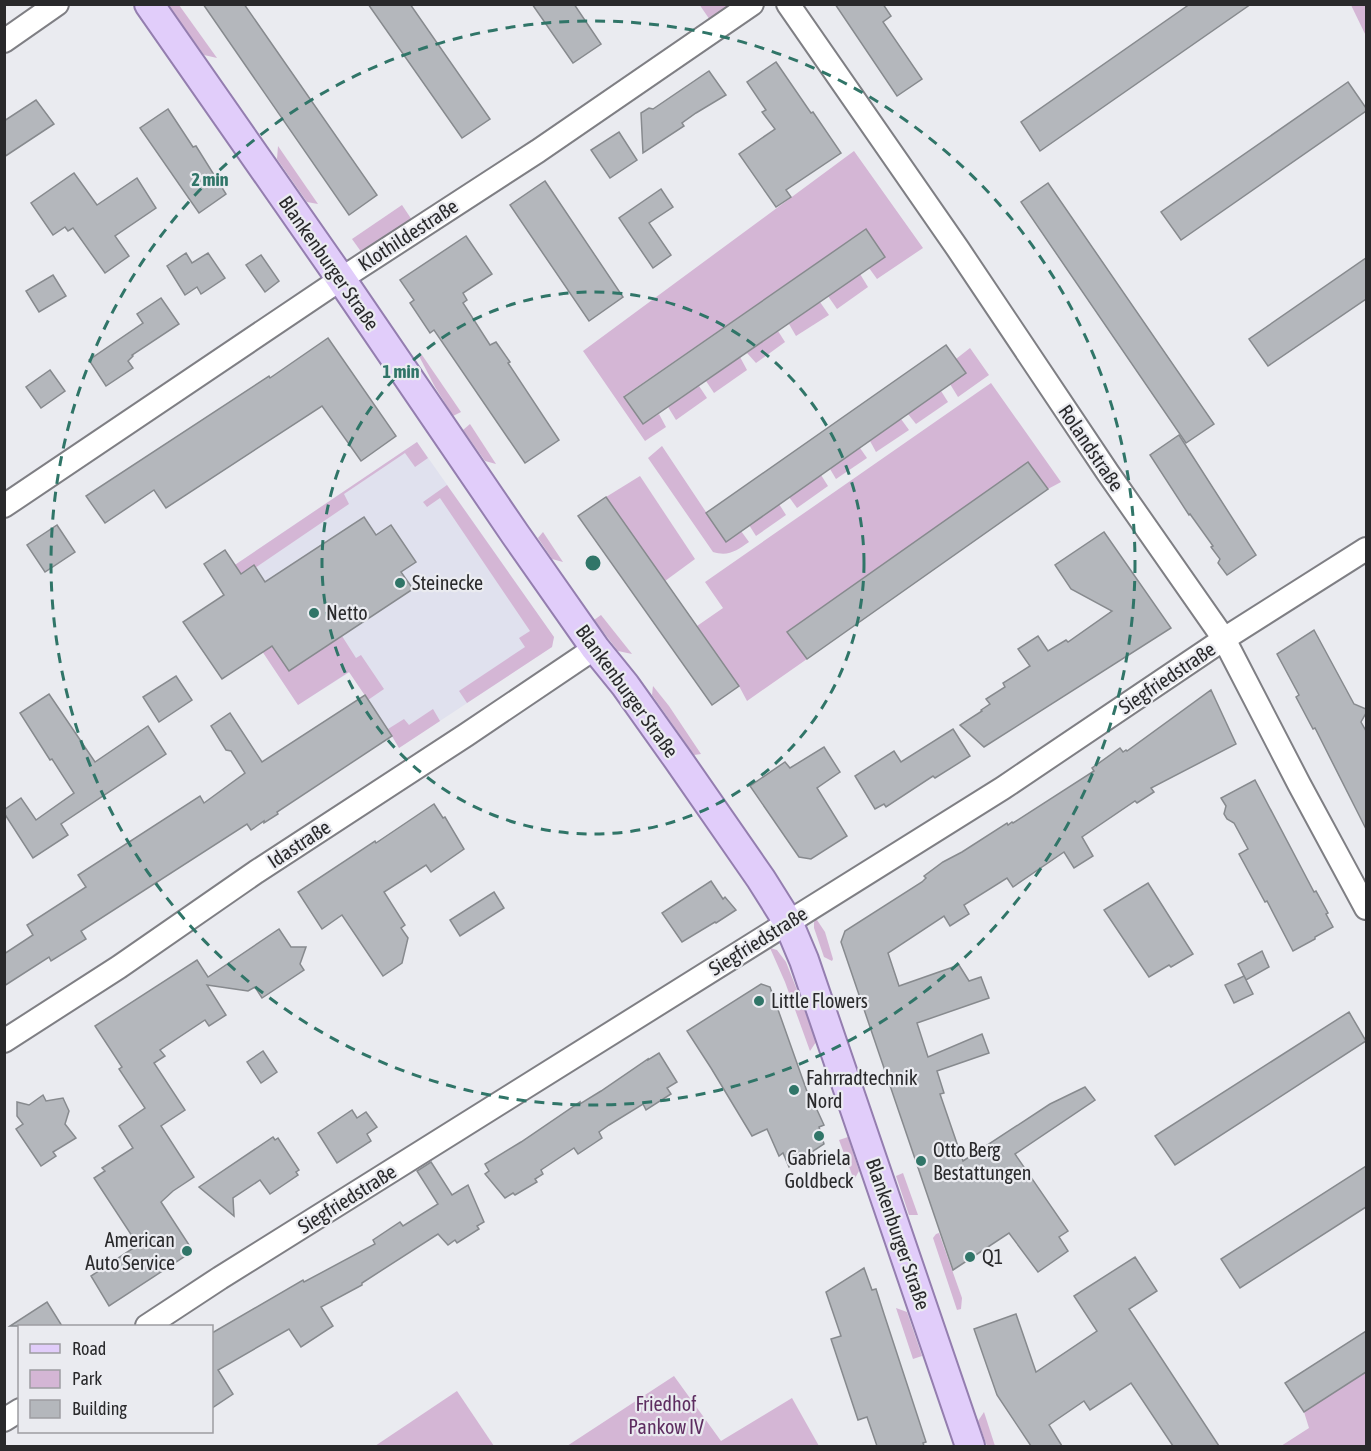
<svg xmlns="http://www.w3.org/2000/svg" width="1371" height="1451" font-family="'Asap Condensed',sans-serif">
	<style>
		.built { fill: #e0e1ee }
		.green { fill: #d4b6d5 }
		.building { fill: #b4b7bc; stroke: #878a8e; stroke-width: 1.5 }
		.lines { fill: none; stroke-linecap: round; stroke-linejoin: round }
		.minor-casing { stroke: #7f7f84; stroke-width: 26 }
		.major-casing { stroke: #947eaf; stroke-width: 32 }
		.minor { stroke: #fff; stroke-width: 22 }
		.major { stroke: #e1cdfa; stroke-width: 28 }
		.ring { fill: none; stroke: #307568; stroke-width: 3; stroke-dasharray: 10 8 }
		.poi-dot { fill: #307568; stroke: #eaebf0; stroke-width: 2 }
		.labels { text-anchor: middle; stroke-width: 4.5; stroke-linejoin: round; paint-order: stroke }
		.street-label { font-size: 20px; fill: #29292b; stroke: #eaebf0 }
		.poi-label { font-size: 20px; fill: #29292b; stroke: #eaebf0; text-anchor: start }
		.park-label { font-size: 20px; fill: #5d2d60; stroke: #eaebf0 }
		.centre { fill: #307568; stroke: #eaebf0; stroke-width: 3 }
		.ring-label { font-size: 18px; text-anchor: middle; font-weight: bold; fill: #307568; stroke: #eaebf0; stroke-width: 4.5; stroke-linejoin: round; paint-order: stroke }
	</style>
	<rect width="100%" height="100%" fill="#eaebf0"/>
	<path class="built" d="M 417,442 L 554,637 L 552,647 L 399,748 L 350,672 L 298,705 L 214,579 Z"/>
	<g class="green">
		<path d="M 699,4 L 733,5 L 710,20 Z"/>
		<path d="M 168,5 L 179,5 L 217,58 L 204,55 Z"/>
		<path d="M 1351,5 L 1366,5 L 1366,36 Z"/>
		<path d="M 278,146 L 318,204 L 307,202 L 277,159 Z"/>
		<path d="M 854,151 L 923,248 L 877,279 L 869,268 L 866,229 L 624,396 L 643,424 L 659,414 L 666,427 L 645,441 L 583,351 Z"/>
		<path d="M 402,205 L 412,220 L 362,253 L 352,239 Z"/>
		<path d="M 860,274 L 868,287 L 837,309 L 828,296 Z"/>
		<path d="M 820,302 L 829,315 L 796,336 L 789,324 Z"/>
		<path d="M 778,331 L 785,342 L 756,363 L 747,353 Z"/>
		<path d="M 970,348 L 989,375 L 958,397 L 950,384 L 966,373 L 956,359 Z"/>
		<path d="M 422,355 L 461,412 L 453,416 L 435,387 L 419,356 Z"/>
		<path d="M 740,357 L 747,370 L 714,393 L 706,381 Z"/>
		<path d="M 991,383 L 1061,482 L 1048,489 L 1028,462 L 788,631 L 807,659 L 747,701 L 739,686 L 697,626 L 723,608 L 705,582 Z"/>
		<path d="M 699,386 L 707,398 L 676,420 L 668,407 Z"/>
		<path d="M 941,391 L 948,402 L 916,424 L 908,414 Z"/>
		<path d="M 901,419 L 909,430 L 876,452 L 870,441 Z"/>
		<path d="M 470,424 L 496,464 L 485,461 L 463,430 Z"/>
		<path d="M 417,442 L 428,458 L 415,467 L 405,453 L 344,494 L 349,504 L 255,568 L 253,566 L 230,581 L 289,671 L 342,636 L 356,658 L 361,655 L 384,689 L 368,700 L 349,672 L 298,705 L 214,579 Z"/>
		<path d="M 662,446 L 726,542 L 741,531 L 749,542 C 737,550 729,557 713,552 L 648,458 Z"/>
		<path d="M 860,448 L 867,458 L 836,479 L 830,469 Z"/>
		<path d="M 821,475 L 828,486 L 797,508 L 789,497 Z"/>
		<path d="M 640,476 L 695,559 L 665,581 L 606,497 Z"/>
		<path d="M 447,485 L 554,637 L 552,647 L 467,703 L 459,691 L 525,647 L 519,638 L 530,631 L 440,498 L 427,507 L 423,502 Z"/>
		<path d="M 779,504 L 786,515 L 756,536 L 749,525 Z"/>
		<path d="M 543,532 L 563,562 L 552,559 L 538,538 Z"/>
		<path d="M 601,615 L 632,654 L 618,651 L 594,620 Z"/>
		<path d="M 653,686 L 669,706 L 701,754 L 694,755 L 652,695 Z"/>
		<path d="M 433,709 L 440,721 L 399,748 L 388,729 L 404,719 L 409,725 Z"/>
		<path d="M 815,917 L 825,932 L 833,959 L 832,961 L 824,957 L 814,928 L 814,923 Z"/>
		<path d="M 770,948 L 777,950 L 786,962 L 801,1000 L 816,1042 L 810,1051 L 785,982 Z"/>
		<path d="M 848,1137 L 859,1171 L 854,1180 L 839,1140 Z"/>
		<path d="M 903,1173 L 918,1215 L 909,1215 L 896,1176 Z"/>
		<path d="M 939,1233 L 962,1298 L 961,1309 L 957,1310 L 933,1238 L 936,1234 Z"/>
		<path d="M 896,1308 L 907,1312 L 922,1356 L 913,1359 Z"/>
		<path d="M 1366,1372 L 1366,1446 L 1281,1446 L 1309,1428 L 1304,1412 Z"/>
		<path d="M 674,1376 L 721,1441 L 792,1398 L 819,1446 L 567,1446 Z"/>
		<path d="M 457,1391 L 494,1446 L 375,1446 Z"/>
		<path d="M 984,1412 L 995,1446 L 987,1446 L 978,1421 Z"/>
	</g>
	<g class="building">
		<path d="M 203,4 L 244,4 L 377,195 L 349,215 Z"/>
		<path d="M 368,4 L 410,4 L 490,119 L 462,138 Z"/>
		<path d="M 532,4 L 574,4 L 601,44 L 573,63 Z"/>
		<path d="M 835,4 L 883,4 L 891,16 L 883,22 L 922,79 L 897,96 Z"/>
		<path d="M 1190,4 L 1251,4 L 1040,151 L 1021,122 Z"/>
		<path d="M 776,62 L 811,113 L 813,112 L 841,153 L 786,190 L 791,197 L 776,207 L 739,154 L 775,129 L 762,112 L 766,110 L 747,82 Z"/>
		<path d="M 709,71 L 726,95 L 696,113 L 682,123 L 684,126 L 643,153 L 641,113 L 649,108 L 653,109 Z"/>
		<path d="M 1348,82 L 1366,108 L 1366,111 L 1181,240 L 1161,212 Z"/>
		<path d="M 36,100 L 54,124 L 4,157 L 4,121 Z"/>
		<path d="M 168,109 L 193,147 L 196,146 L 226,194 L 199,213 L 140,128 Z"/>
		<path d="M 619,132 L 637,160 L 610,178 L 591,150 Z"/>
		<path d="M 74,173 L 97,205 L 137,178 L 156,208 L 115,236 L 129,256 L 105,273 L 73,228 L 68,231 L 65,227 L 53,235 L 31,203 Z"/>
		<path d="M 545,181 L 623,297 L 589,321 L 510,205 Z"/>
		<path d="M 1048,183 L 1214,424 L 1186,443 L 1021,202 Z"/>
		<path d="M 661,189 L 673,207 L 649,223 L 671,255 L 653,268 L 619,218 Z"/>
		<path d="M 866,229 L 885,257 L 643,424 L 624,397 Z"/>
		<path d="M 466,236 L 492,274 L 463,293 L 467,300 L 463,303 L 490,345 L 496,342 L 510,362 L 508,363 L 559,440 L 525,463 L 434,330 L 430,333 L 410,303 L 414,300 L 400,280 Z"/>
		<path d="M 186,253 L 192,263 L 208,253 L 225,278 L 201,294 L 197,287 L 185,295 L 167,266 Z"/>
		<path d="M 261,255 L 279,281 L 265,292 L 246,265 Z"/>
		<path d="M 1366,258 L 1366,299 L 1268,366 L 1249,339 Z"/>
		<path d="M 53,275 L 66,296 L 39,312 L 26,291 Z"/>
		<path d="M 161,298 L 179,324 L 132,355 L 133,356 L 128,361 L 133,368 L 106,386 L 89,360 L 143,323 L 137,314 Z"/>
		<path d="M 328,338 L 396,436 L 361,461 L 322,406 L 166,508 L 154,490 L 105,523 L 86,496 L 269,376 L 270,378 Z"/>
		<path d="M 946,345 L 966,373 L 726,542 L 706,513 Z"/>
		<path d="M 50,370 L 65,391 L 41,408 L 26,387 Z"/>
		<path d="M 1179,435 L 1256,555 L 1227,575 L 1218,563 L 1220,559 L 1211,547 L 1213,546 L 1190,514 L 1189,515 L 1150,455 Z"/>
		<path d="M 1028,462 L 1048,489 L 807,659 L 787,632 Z"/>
		<path d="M 606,497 L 739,686 L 712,705 L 578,516 Z"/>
		<path d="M 364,517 L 376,535 L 391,525 L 416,562 L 401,572 L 413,589 L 289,671 L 272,646 L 222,679 L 183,622 L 224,595 L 204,564 L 225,550 L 241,574 L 254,565 L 265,582 Z"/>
		<path d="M 57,525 L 75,552 L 45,572 L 27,545 Z"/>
		<path d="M 1104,532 L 1171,628 L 984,747 L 960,725 L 982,711 L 981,710 L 990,704 L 986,699 L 1005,687 L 1003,683 L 1030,666 L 1018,649 L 1038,636 L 1048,651 L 1066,640 L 1068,642 L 1112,611 L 1071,589 L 1055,565 Z"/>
		<path d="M 1314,630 L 1354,704 L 1366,709 L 1366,713 L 1361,722 L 1366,731 L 1366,829 L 1315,728 L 1313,729 L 1296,697 L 1299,695 L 1277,654 Z"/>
		<path d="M 176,676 L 192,700 L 159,722 L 143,697 Z"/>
		<path d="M 1211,690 L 1236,744 L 1151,788 L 1154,792 L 1137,803 L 1135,801 L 1082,837 L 1093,856 L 1074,868 L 1064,852 L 1013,887 L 1007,878 L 964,905 L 969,914 L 950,926 L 944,916 L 888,953 L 899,986 L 959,965 L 969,981 L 981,977 L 989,998 L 917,1023 L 928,1057 L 982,1034 L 989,1053 L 937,1071 L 944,1093 L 940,1094 L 963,1161 L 1050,1104 L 1085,1087 L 1095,1100 L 1015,1154 L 1068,1231 L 1059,1237 L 1068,1251 L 1038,1272 L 1009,1233 L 953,1270 L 841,942 L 845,931 L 922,882 L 926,878 L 924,876 L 943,862 L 962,852 L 1007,823 L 1008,825 L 1012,822 L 1013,823 L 1094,771 L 1092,768 L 1120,748 L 1123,752 L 1126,750 L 1127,751 Z"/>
		<path d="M 49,694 L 95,762 L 148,726 L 166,754 L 61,824 L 68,835 L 33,858 L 4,813 L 4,810 L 21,798 L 36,820 L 74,793 L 52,759 L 50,760 L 20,713 Z"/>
		<path d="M 365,695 L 392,736 L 277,812 L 278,814 L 264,823 L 264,821 L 251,830 L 247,824 L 81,931 L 86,939 L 51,961 L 49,957 L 4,986 L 4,954 L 33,935 L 27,925 L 86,887 L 78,875 L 200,796 L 204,803 L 245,773 L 231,751 L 226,750 L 211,726 L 230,713 L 262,762 Z"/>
		<path d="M 953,729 L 970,756 L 935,778 L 933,776 L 886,807 L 884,804 L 875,809 L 855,776 L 894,751 L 901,762 Z"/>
		<path d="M 824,747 L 840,772 L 817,788 L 847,836 L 811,859 L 799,857 L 750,786 L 785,762 L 790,768 Z"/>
		<path d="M 1255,780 L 1314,892 L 1316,891 L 1328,913 L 1326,914 L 1333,927 L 1315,937 L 1315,939 L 1293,951 L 1267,901 L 1265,902 L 1239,854 L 1248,849 L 1234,823 L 1227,819 L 1224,814 L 1226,806 L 1221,798 Z"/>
		<path d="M 434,804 L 443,818 L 445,817 L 464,849 L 431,872 L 426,865 L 384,892 L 405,925 L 401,928 L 408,938 L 402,963 L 383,976 L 342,915 L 322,929 L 298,892 L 375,841 L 376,843 Z"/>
		<path d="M 711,881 L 723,899 L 725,897 L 736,910 L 716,923 L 715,922 L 682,942 L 662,913 Z"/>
		<path d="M 1148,883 L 1193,954 L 1171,967 L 1169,965 L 1149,977 L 1104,910 Z"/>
		<path d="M 494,892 L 504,908 L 460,936 L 450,920 Z"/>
		<path d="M 279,929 L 291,947 L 306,947 L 300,964 L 304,970 L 262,998 L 255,987 L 248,991 L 207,985 L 226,1015 L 209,1026 L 205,1020 L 160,1050 L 165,1056 L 154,1063 L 185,1110 L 161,1126 L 194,1177 L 173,1191 L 161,1202 L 193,1251 L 109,1306 L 91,1276 L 138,1245 L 94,1178 L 105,1171 L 102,1168 L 133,1148 L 119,1126 L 145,1108 L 119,1069 L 122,1067 L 95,1026 L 197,960 L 208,977 Z"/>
		<path d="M 1262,951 L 1269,967 L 1246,980 L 1238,964 Z"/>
		<path d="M 1244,976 L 1253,994 L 1234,1003 L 1225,985 Z"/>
		<path d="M 761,984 L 770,987 L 810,1100 L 812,1099 L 824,1125 L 819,1127 L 824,1144 L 789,1167 L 783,1153 L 779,1156 L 767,1129 L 752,1136 L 711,1068 L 687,1031 Z"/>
		<path d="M 1349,1012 L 1366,1041 L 1175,1165 L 1155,1136 Z"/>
		<path d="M 263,1051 L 277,1072 L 261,1083 L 247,1062 Z"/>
		<path d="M 659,1053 L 677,1082 L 667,1088 L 671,1094 L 646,1110 L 643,1104 L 609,1125 L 599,1132 L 602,1138 L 578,1154 L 574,1148 L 541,1170 L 543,1174 L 535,1179 L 537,1182 L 515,1195 L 513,1193 L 505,1198 L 485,1174 L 489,1171 L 485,1164 L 521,1142 L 580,1102 L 580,1104 L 601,1091 L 648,1059 L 648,1060 Z"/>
		<path d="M 43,1095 L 46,1101 L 63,1098 L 69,1111 L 65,1124 L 76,1138 L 53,1152 L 56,1156 L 41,1166 L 16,1129 L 23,1124 L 17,1116 L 17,1102 L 29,1105 Z"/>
		<path d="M 352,1110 L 357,1118 L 366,1112 L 377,1127 L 367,1134 L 371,1141 L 337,1163 L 318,1133 Z"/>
		<path d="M 273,1137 L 275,1140 L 278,1138 L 299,1170 L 296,1172 L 298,1175 L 270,1194 L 260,1180 L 233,1198 L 234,1216 L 199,1187 Z"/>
		<path d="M 431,1162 L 452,1195 L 468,1185 L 484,1222 L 477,1226 L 479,1229 L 457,1243 L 455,1240 L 448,1245 L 438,1234 L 362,1283 L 362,1285 L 321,1307 L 333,1326 L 301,1347 L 289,1329 L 218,1370 L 233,1394 L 212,1408 L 212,1333 L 303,1280 L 304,1282 L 375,1244 L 373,1240 L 400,1222 L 403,1226 L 438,1204 L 417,1171 Z"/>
		<path d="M 1366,1166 L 1366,1207 L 1240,1288 L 1221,1259 Z"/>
		<path d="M 1135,1257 L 1157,1291 L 1129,1309 L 1219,1446 L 1173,1446 L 1131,1383 L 1090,1410 L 1084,1401 L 1049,1425 L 1062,1446 L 1031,1446 L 997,1395 L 974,1329 L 1016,1314 L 1036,1372 L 1097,1331 L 1074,1296 Z"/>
		<path d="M 864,1268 L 872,1290 L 876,1289 L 884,1314 L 926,1442 L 923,1443 L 924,1446 L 877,1446 L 867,1417 L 858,1420 L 831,1339 L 841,1336 L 826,1292 Z"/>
		<path d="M 47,1302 L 62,1326 L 10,1326 Z"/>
		<path d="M 1366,1331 L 1366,1372 L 1304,1412 L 1285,1383 Z"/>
	</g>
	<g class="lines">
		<defs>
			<g id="minor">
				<path d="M 788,4 L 958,249 L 1108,473 L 1224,639 L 1299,784 L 1366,908"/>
				<path d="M 4,41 L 57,4"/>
				<path d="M 4,506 L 341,279 L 538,151 L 752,4"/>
				<path d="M 4,1041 L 119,967 L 256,872 L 466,735 L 595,648"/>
				<path d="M 147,1326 L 220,1278 L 1003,788 L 1224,639 L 1366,549"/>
				<path d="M 4,1420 L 20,1410"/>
			</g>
			<path id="major" d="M 149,4 L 341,279 L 515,534 L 595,648 L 625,685 L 677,758 L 761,879 L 788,922 L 804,960 L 970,1446"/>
		</defs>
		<use href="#minor" class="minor-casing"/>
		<use href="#major" class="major-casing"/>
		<use href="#minor" class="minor"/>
		<use href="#major" class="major"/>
	</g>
	<g class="ring">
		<circle cx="593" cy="563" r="271"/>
		<circle cx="593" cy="563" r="542"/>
	</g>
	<g class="poi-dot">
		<circle cx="400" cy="583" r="6"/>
		<circle cx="314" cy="613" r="6"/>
		<circle cx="759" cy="1001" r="6"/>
		<circle cx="794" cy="1090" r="6"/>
		<circle cx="819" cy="1136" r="6"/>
		<circle cx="921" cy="1161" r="6"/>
		<circle cx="187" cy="1251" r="6"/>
		<circle cx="970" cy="1257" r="6"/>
	</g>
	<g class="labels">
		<g class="street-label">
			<text transform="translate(408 235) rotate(-33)" y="7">Klothildestraße</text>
			<text transform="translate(329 263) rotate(55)" y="7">Blankenburger Straße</text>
			<text transform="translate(1091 448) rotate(56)" y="7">Rolandstraße</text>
			<text transform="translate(1167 678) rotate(-34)" y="7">Siegfriedstraße</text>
			<text transform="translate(627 691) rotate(54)" y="7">Blankenburger Straße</text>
			<text transform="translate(299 844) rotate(-33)" y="7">Idastraße</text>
			<text transform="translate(758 941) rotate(-32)" y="7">Siegfriedstraße</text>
			<text transform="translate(347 1199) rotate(-32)" y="7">Siegfriedstraße</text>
			<text transform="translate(898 1234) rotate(71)" y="7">Blankenburger Straße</text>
		</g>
		<g class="poi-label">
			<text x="412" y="590">Steinecke</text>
			<text x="326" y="620">Netto</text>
			<text x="771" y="1008">Little Flowers</text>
			<text x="806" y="1085">Fahrradtechnik<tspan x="806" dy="23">Nord</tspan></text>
			<text x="933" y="1157">Otto Berg<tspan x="933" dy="23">Bestattungen</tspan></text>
			<text x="819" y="1165" text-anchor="middle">Gabriela<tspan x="819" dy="23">Goldbeck</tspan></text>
			<text x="175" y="1247" text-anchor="end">American<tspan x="175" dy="23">Auto Service</tspan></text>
			<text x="982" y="1264">Q1</text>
		</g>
		<g class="park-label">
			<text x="666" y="1411">Friedhof<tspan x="666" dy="23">Pankow IV</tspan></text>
		</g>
	</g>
	<circle cx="593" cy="563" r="9" class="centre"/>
	<g class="ring-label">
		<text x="210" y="186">2 min</text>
		<text x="401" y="378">1 min</text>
	</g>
	<rect width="1371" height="1451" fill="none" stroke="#29292b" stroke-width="12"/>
	<rect x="18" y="1325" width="195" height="108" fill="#eaebf0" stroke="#9d9da1" stroke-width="1.5"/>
	<rect x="30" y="1344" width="30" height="9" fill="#e1cdfa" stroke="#9d9da1" stroke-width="1.5"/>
	<text x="72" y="1355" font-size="18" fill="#29292b">Road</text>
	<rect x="30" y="1370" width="30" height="18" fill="#d4b6d5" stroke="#9d9da1" stroke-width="1.5"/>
	<text x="72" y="1385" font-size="18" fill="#29292b">Park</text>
	<rect x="30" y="1400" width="30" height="18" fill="#b4b7bc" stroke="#9d9da1" stroke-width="1.5"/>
	<text x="72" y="1415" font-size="18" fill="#29292b">Building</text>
</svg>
